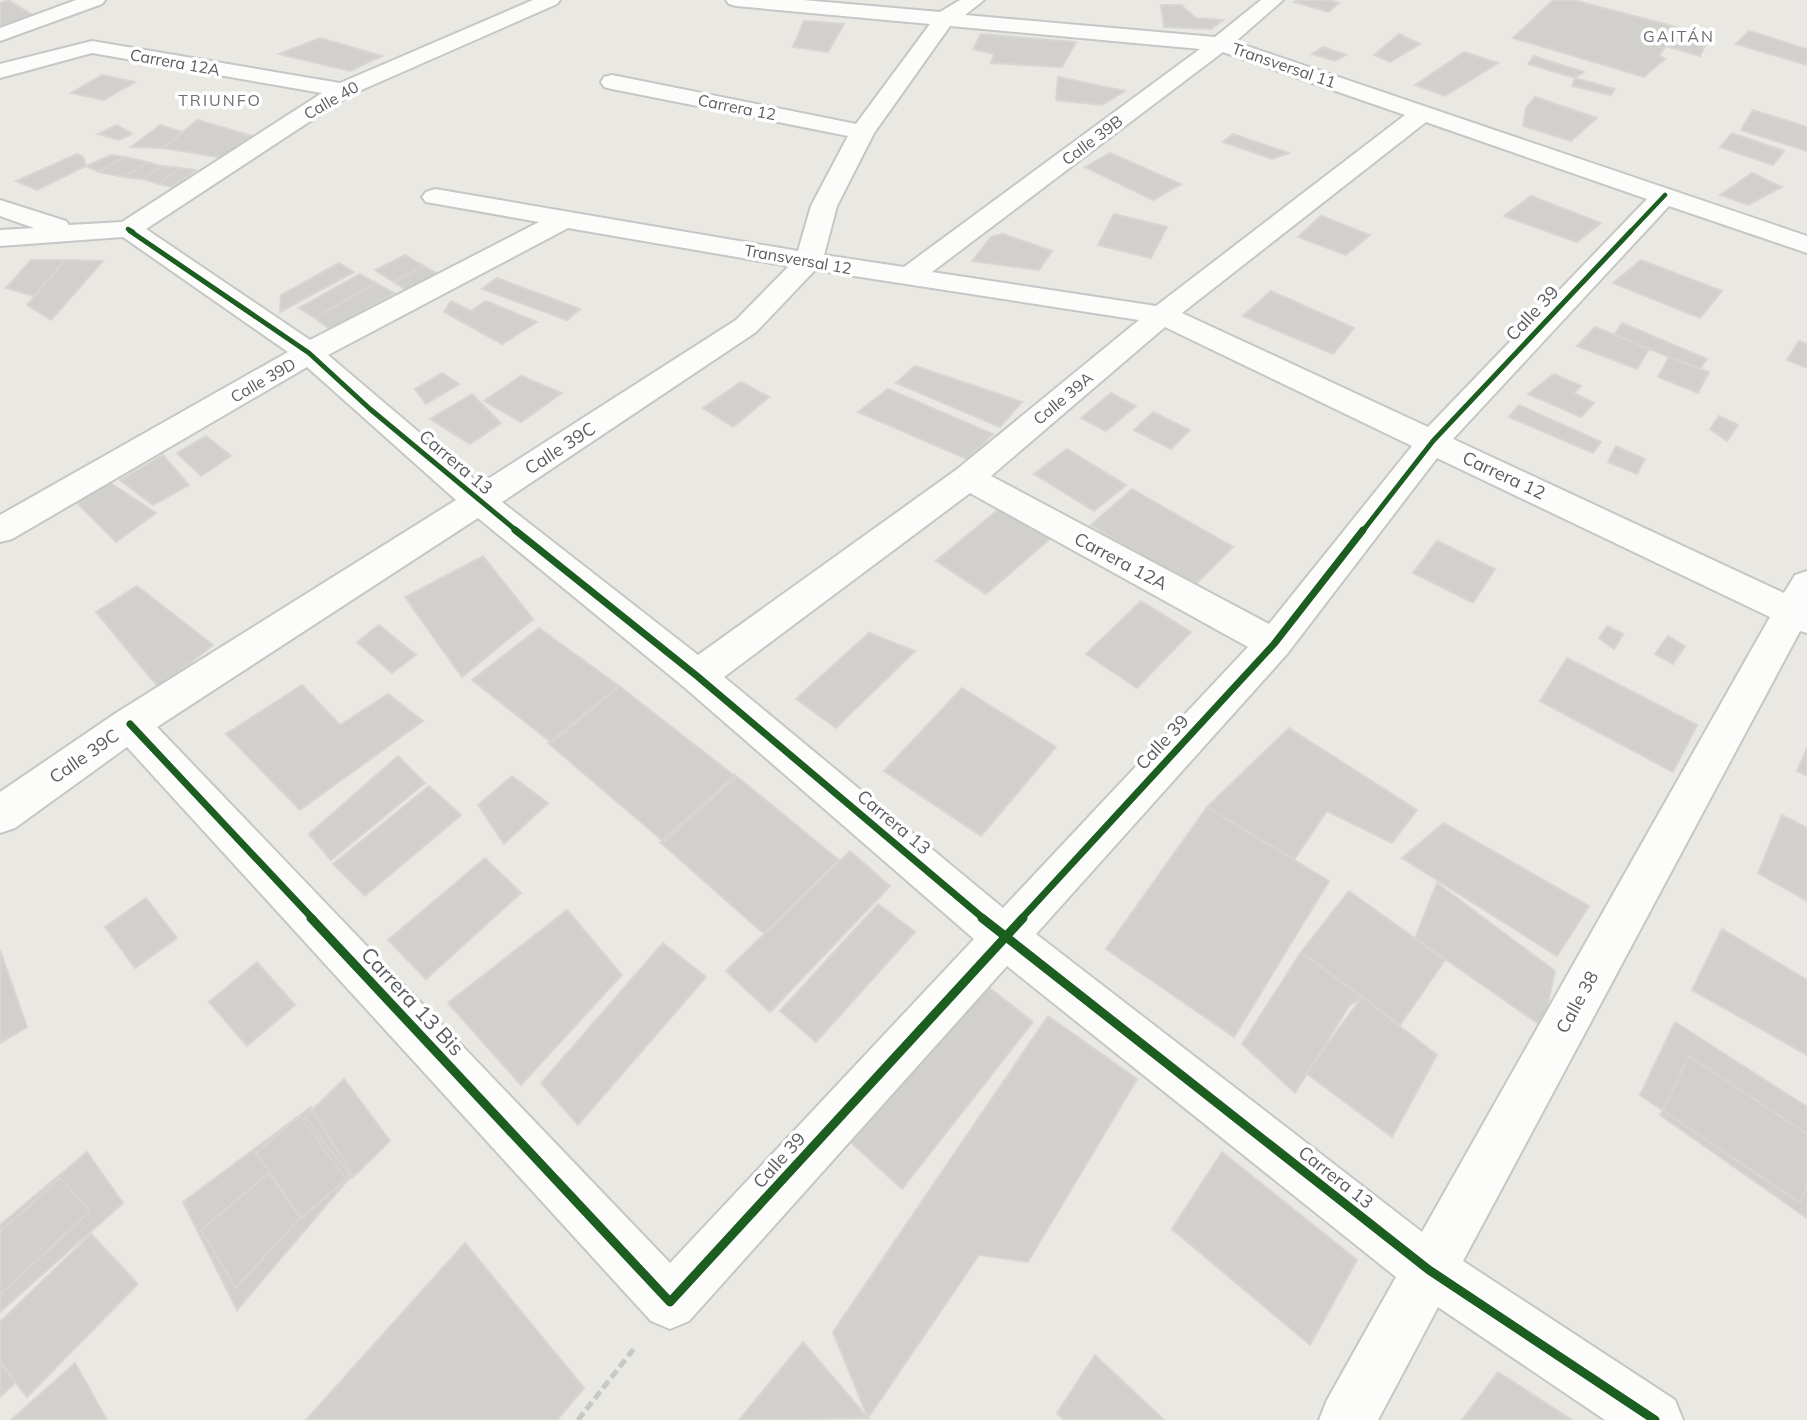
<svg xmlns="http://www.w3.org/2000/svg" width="1807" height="1420" font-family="Mulish,sans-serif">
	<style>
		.building { fill: #d1d0cd; stroke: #d8d6d2; stroke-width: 2 }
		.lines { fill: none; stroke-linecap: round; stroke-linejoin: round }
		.minor-casing { stroke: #c6c6c6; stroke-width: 4 }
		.path { stroke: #c5cac7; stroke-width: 5; stroke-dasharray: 9 4.5; stroke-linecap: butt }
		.minor { fill: #fcfcfb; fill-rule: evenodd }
		.cycleway-far3-casing { stroke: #fff; stroke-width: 7 }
		.cycleway-far2-casing { stroke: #fff; stroke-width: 9 }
		.cycleway-far1-casing { stroke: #fff; stroke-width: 11 }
		.cycleway-casing { stroke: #fff; stroke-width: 13 }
		.cycleway-far3 { stroke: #1b5e20; stroke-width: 4.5 }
		.cycleway-far2 { stroke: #1b5e20; stroke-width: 5 }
		.cycleway-far1 { stroke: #1b5e20; stroke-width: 7 }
		.cycleway { stroke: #1b5e20; stroke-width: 9 }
		.labels { text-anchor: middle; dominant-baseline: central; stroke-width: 7; stroke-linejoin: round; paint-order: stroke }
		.far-neighbourhood-label { font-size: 16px; letter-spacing: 2px; fill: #6b6f73; stroke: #fff }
		.far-street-label { font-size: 16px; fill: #5a5d61; stroke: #fff }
		.street-label { font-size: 18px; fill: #5a5d61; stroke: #fff }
		.near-street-label { font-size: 21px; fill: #5a5d61; stroke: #fff }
	</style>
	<rect width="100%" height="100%" fill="#e9e8e3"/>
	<path class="building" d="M8,0L36,17L0,31V3Z
		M1297,0H1329L1339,3L1329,12L1294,2Z
		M1553,0H1573L1684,29L1680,33L1708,40L1700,56L1666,46L1659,55L1665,59L1644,77L1513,38Z
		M1161,5H1181L1196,18L1223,20L1211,29L1164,27Z
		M804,21L844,24L828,52L793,47Z
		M1749,31L1807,49V65L1736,44Z
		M981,34L1076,42L1062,67L991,63L994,54L973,49Z
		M1399,34L1420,44L1390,62L1374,55Z
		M320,38L382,56L350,71L279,54Z
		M1323,47L1346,55L1335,61L1312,54Z
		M1464,52L1498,63L1445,96L1415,85Z
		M1534,56L1584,72L1575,78L1528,64Z
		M102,75L135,82L104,100L71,93Z
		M1058,77L1125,91L1102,105L1056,100Z
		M1575,78L1615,89L1611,95L1572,86Z
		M1535,97L1597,118L1571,141L1523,126L1526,108Z
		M1753,110L1807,127V151L1741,130Z
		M197,120L252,136L223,158L164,148Z
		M117,125L132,134L119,140L98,134Z
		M160,125L182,132L164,148L131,147Z
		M1732,133L1784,151L1773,165L1720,147Z
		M1233,134L1289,153L1272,159L1223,142Z
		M1110,153L1181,184L1153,200L1085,167Z
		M77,154L83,157L86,166L37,190L16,181Z
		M111,155L125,157L99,172L86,166Z
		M125,157L147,162L124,177L99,172Z
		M147,162L161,166L143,179L124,177Z
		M161,166L180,168L159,184L143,179Z
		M180,168L196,170L172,187L159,184Z
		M1752,173L1782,187L1748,205L1720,195Z
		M1531,196L1601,223L1577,242L1504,216Z
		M1114,214L1167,227L1151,258L1098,245Z
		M1321,216L1370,235L1346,255L1298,237Z
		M1003,234L1052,251L1039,270L972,261L991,237Z
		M405,255L424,266L394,282L375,270Z
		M31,260H65L34,296L6,288Z
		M65,260L103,261L51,320L27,305Z
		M1641,260L1722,291L1700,318L1613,283Z
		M339,263L354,272L280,312L281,295Z
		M424,266L443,277L412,294L394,282Z
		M360,274L376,283L315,318L299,308Z
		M497,278L580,309L567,320L482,289Z
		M376,283L394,293L331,330L315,318Z
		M1271,291L1354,328L1333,354L1243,316Z
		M451,301L471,311L486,301L537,322L502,344L444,312Z
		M1622,323L1707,359L1700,369L1614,335Z
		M1595,327L1649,349L1637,369L1577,346Z
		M1799,341L1807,344V368L1787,360Z
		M1669,357L1709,372L1698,393L1658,377Z
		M915,366L1022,402L1000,427L896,383Z
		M442,373L459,384L426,404L415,389Z
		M1554,374L1581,386L1574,393L1594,403L1581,417L1528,394Z
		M521,376L562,393L521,422L484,401Z
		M741,382L769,397L733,427L703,408Z
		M888,389L993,434L967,459L858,412Z
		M1111,393L1136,406L1106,431L1081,418Z
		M472,394L501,423L470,444L430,419Z
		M1519,405L1601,442L1593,453L1509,417Z
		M1153,412L1190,430L1171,449L1134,430Z
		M1719,416L1738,425L1727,441L1710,429Z
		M206,436L231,456L201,476L177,453Z
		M1616,446L1645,459L1637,474L1608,462Z
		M1067,449L1126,485L1094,511L1034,474Z
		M163,455L189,485L153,505L120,480Z
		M109,482L156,513L116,542L75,501Z
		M1132,489L1233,547L1193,587L1091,525Z
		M1000,508L1051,538L986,594L936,561Z
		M1437,541L1495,569L1473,603L1413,573Z
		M483,556L533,619L462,677L405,597Z
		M137,586L213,645L159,688L96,612Z
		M1141,601L1191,632L1137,688L1086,654Z
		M379,625L416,655L392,673L357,642Z
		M1607,626L1623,634L1614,649L1599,638Z
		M539,628L619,686L552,743L472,680Z
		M869,633L915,651L836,728L796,699Z
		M1668,636L1685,646L1673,664L1655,654Z
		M1567,658L1697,725L1673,772L1540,701Z
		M302,685L340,725L388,694L423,721L300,810L226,734Z
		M619,686L736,777L664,842L548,743Z
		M962,688L1056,747L981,836L884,771Z
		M1289,728L1417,810L1392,843L1327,811L1294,860L1207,807Z
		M1807,748V776L1797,771Z
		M398,756L425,783L331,860L309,834Z
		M735,775L839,860L764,934L660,842Z
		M512,776L548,803L504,844L478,805Z
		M429,786L461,815L365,896L333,864Z
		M1207,807L1329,881L1234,1037L1106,949Z
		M1782,815L1807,828V901L1758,873Z
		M1444,823L1589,906L1557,956L1402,858Z
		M850,851L890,886L770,1012L726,971Z
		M485,858L521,893L426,979L388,940Z
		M1437,883L1555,971L1543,1027L1415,938Z
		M1349,891L1445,960L1400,1025L1301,952Z
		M146,898L177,938L135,968L105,927Z
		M878,904L915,932L816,1042L780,1011Z
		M567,910L622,975L521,1085L448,1003Z
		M1722,929L1807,980V1055L1692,990Z
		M663,943L706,977L578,1125L541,1083Z
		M0,950L27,1027L0,1043Z
		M1301,952L1362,997L1349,1006L1295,1093L1242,1044Z
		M257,962L295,1005L247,1046L209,1002Z
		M977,978L1033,1022L902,1189L844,1136Z
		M1362,997L1437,1055L1392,1137L1306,1073Z
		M1048,1016L1137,1079L1028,1262L979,1255L868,1418L833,1332Z
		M1675,1022L1807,1107V1185L1800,1203L1640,1095Z
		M1689,1056L1807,1134V1218L1660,1115Z
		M344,1079L390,1141L352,1178L305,1117Z
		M311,1107L352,1175L237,1310L183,1202Z
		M300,1116L346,1179L302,1218L256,1153Z
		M87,1152L123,1203L0,1312V1225Z
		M1222,1152L1357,1260L1310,1345L1172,1229Z
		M269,1173L300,1218L236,1288L201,1230Z
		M60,1178L90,1211L0,1295V1232Z
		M91,1234L138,1284L27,1397L0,1363V1322Z
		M465,1243L584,1388L557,1420H306Z
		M803,1342L868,1418L739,1420Z
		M1095,1355L1164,1420H1064L1057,1413Z
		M0,1360L16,1382L0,1397Z
		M75,1363L107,1420H11Z
		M1498,1372L1572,1420H1462Z"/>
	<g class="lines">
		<g class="minor-casing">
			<path id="minor" d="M76,0H105L102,4L0,41V28Z
				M533,0H560L557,4L350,95L146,229L310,340L539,222L426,202L422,197L426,192L435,189L798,251L811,206L848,136L612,89L604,87L601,82L604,77L612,75L856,124L930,24L736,6L729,4L726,0H803L940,12L960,0H984L965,15L1215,37L1261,0H1283L1235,42L1807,236V253L1669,206L1453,439L1784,593L1795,575L1807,571V633L1800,631L1463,1261L1675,1400L1683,1420H1605L1438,1307L1378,1420H1319L1327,1400L1396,1277L1007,966L689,1321L670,1329L651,1321L127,747L15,828L0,833V792L116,713L456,500L307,367L12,539L0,542V515L288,352L123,237L0,246V230L34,228L0,216V200L66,221L69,225L122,222L322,93L92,53L0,78V64L92,41L340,83ZM950,26L1200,49L904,267L824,255L837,206L874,133ZM1223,52L1405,115L1156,306L932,272ZM1426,122L1647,199L1428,427L1182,313ZM568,228L789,266L736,320L480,484L328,355ZM815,270L1139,320L956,470L698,655L502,502L756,332ZM1165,327L1412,446L1269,624L991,476ZM1437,458L1770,617L1422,1232L1036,934L1287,654ZM970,493L1248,647L1003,908L724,677ZM478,518L684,687L974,939L670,1263L157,727Z"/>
		</g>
		<path class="path" d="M578,1420L636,1346"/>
		<use href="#minor" class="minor"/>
		<g class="cycleway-far3-casing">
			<path id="cycleway-far3" d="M128,229L133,232
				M1630,232L1665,195"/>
		</g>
		<g class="cycleway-far2-casing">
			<path id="cycleway-far2" d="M130,231L309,353L370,409L518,532
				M1362,532L1433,441L1631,231"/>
		</g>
		<g class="cycleway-far1-casing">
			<path id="cycleway-far1" d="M515,530L697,676L984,919
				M130,724L313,919
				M1021,919L1274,644L1363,530"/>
		</g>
		<g class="cycleway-casing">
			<path id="cycleway" d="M311,918L670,1302L1023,918
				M982,918L1429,1270L1655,1420"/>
		</g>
		<use href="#cycleway-far3" class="cycleway-far3"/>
		<use href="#cycleway-far2" class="cycleway-far2"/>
		<use href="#cycleway-far1" class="cycleway-far1"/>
		<use href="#cycleway" class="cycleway"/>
	</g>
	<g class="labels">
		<g class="far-neighbourhood-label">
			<text x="1679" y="36">GAITÁN</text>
			<text x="220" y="100">TRIUNFO</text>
		</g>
		<g class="far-street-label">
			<text transform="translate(175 62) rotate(10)">Carrera 12A</text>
			<text transform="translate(1284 65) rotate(19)">Transversal 11</text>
			<text transform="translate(331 100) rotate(-30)">Calle 40</text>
			<text transform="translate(737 107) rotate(11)">Carrera 12</text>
			<text transform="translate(1092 140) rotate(-37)">Calle 39B</text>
			<text transform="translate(798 259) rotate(10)">Transversal 12</text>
			<text transform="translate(263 380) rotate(-30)">Calle 39D</text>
			<text transform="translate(1063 398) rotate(-40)">Calle 39A</text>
		</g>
		<g class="street-label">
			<text transform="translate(1532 313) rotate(-47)">Calle 39</text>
			<text transform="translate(560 448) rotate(-33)">Calle 39C</text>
			<text transform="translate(456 462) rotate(40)">Carrera 13</text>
			<text transform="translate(1504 475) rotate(25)">Carrera 12</text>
			<text transform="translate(1121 561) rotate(28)">Carrera 12A</text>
			<text transform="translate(1162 742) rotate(-47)">Calle 39</text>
			<text transform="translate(84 756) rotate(-35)">Calle 39C</text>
			<text transform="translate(894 822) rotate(40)">Carrera 13</text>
			<text transform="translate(1577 1002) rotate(-61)">Calle 38</text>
			<text transform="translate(779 1160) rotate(-48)">Calle 39</text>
			<text transform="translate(1336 1177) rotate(38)">Carrera 13</text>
		</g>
		<g class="near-street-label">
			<text transform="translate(413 1001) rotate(47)">Carrera 13 Bis</text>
		</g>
	</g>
</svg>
